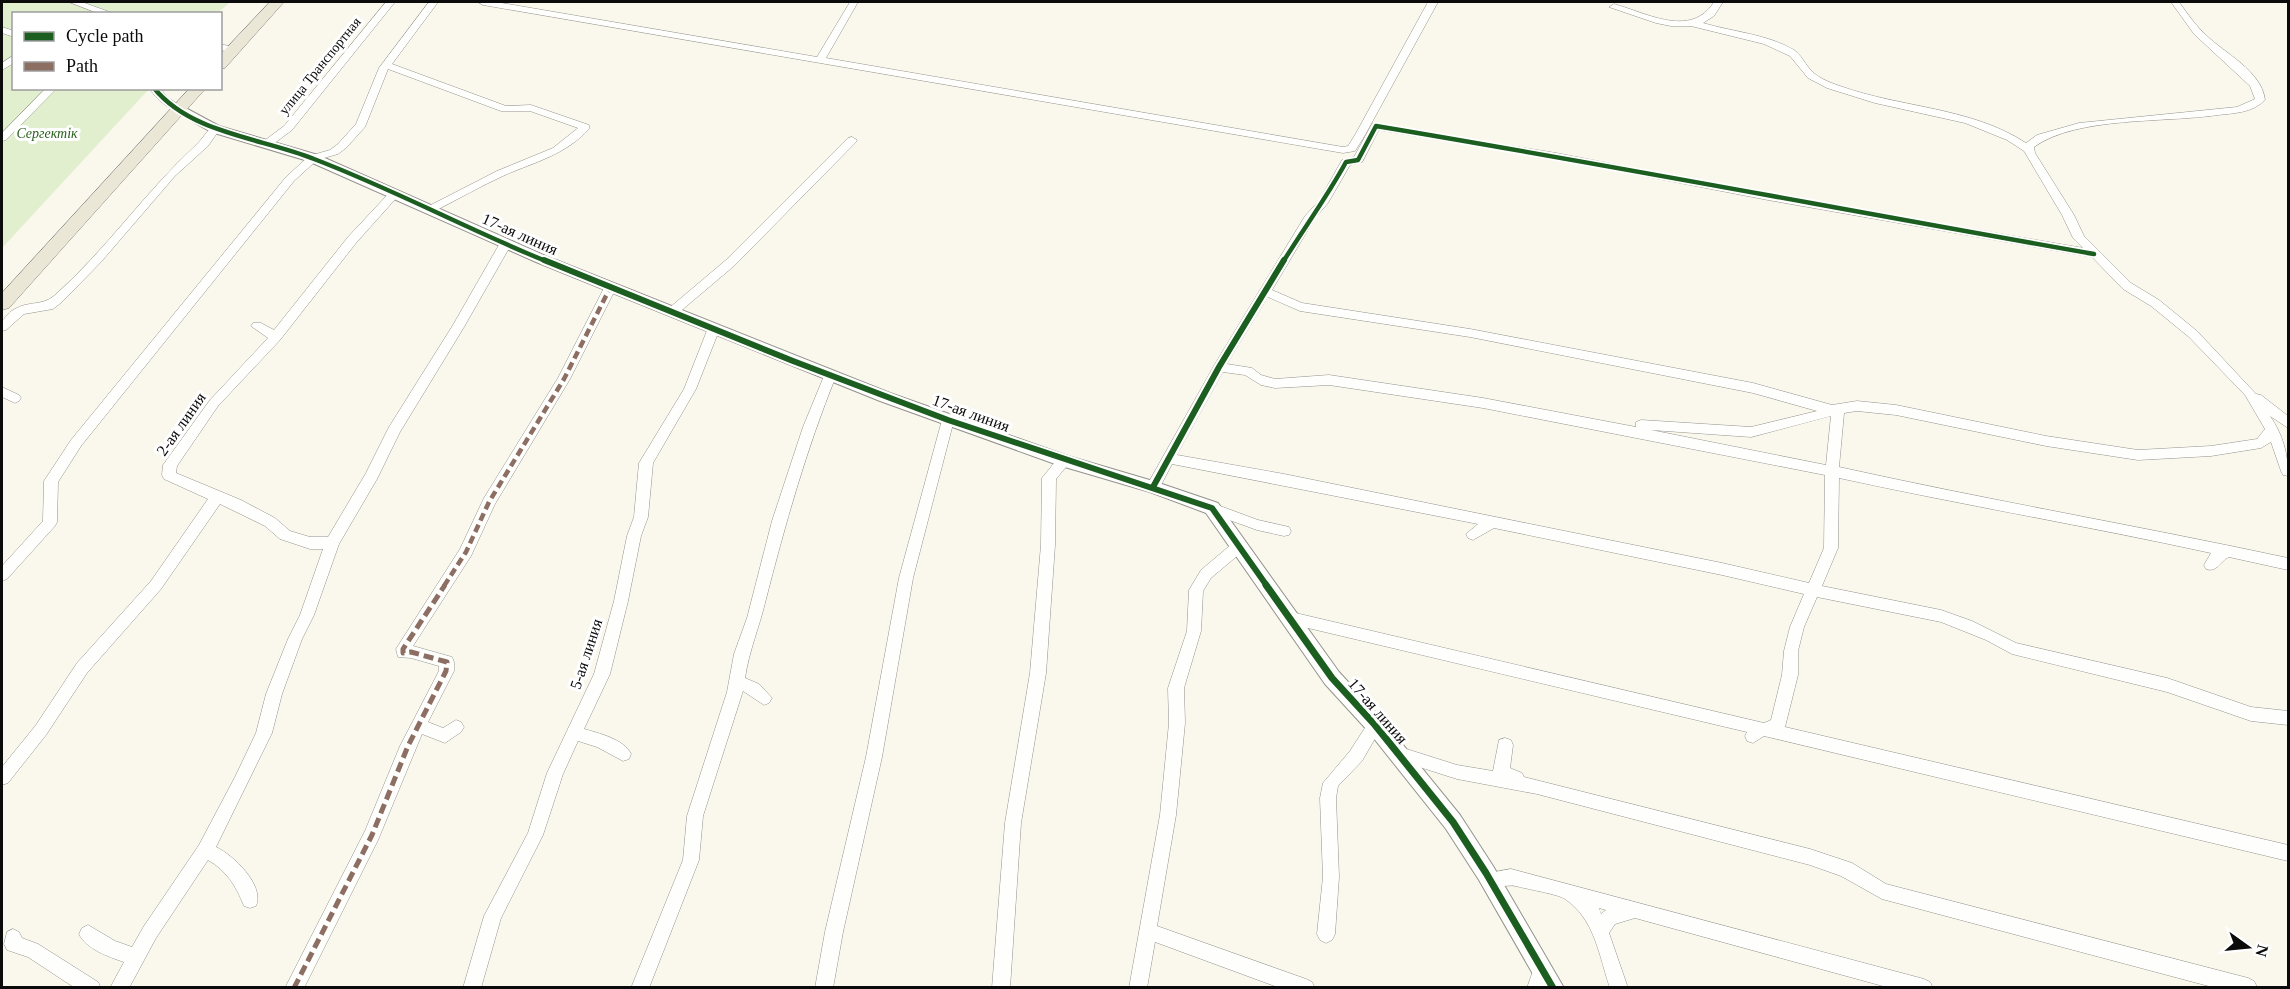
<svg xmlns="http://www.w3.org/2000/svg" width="2290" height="989" font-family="'Times New Roman',serif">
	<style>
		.green { fill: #e1efce }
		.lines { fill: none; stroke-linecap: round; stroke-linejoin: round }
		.minor-casing { stroke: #93928d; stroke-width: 1 }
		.tertiary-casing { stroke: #93928d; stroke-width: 2 }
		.primary-casing { stroke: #807f7a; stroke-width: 1 }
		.minor { fill: #fefefc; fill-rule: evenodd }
		.tertiary { fill: #fefefc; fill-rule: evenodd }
		.primary { fill: #ebe7d7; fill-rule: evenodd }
		.quiet-far1 { stroke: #8d6e63; stroke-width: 4.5; stroke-dasharray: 8 4.5; stroke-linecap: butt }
		.quiet { stroke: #8d6e63; stroke-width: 5; stroke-dasharray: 10 5; stroke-linecap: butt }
		.cycleway-far2-casing { stroke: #fff; stroke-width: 8 }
		.cycleway-far1-casing { stroke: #fff; stroke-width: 10 }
		.cycleway-casing { stroke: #fff; stroke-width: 10 }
		.cycleway-far2 { stroke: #1b5e20; stroke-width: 4.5 }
		.cycleway-far1 { stroke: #1b5e20; stroke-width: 6 }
		.cycleway { stroke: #1b5e20; stroke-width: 7 }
		.labels { text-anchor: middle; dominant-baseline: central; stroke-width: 6; stroke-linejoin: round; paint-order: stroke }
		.far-street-label { font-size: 14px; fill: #0b0b0b; stroke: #fff }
		.far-park-label { font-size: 14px; font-style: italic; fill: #28601d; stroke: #fff }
		.street-label { font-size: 16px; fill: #0b0b0b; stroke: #fff }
	</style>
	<rect width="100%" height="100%" fill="#faf8ed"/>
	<path class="green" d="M2,2H230L218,13L14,14V88L149,89L2,248Z"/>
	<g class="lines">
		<g class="minor-casing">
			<path id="minor" d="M69,2H82L115,14H100Z
				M386,2H395L292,130L272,145H264V141L284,126Z
				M429,2H438L392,64L506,106L531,105L589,125V129C565,155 535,162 505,175C481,186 458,199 435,211H427V207L497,171L553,148L578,128L530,111H501L388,69L365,127L346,148L338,154L317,160L294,181L81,446L58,482L57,522L55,526L7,579L2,581V566L43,521L44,481L71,440L286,177L309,156L330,150L338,144L356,124L379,68Z
				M478,2H496L817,57L850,2H858L826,58L1343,147L1348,146L1355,135L1428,2H1438L1365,135L1355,151L1343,153L483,5Z
				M1714,2H1723L1714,16L1703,23C1733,32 1767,34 1794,50C1801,55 1804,62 1809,68C1816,77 1828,82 1840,86C1901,108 1971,107 2026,143L2037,135L2079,123L2237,107L2255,99L2250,86L2194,34L2171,2H2179C2187,13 2195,25 2206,35C2224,53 2262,71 2265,100C2252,113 2235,113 2218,115C2166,123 2077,116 2034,147L2035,153L2074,215L2084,236L2131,283L2159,300L2197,331L2256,394L2261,395L2288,416V428L2270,416C2283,435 2288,453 2288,476L2283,475L2281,471L2271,442L2261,448L2211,456L2138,460L2046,446L1896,415L1857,411L1844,413L1839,467C1988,500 2139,526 2288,558V570L2229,557C2220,561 2217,573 2206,569L2204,565L2211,553C2087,526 1963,505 1839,478L1838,548L1822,586L1941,610L1972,621L2016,643L2167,678L2251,707L2288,711V725L2251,721L2167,692L2012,654L1986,640L1941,622L1817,597L1804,627L1798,651V675L1785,727L2288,845V861L1764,736L1753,743L1747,741L1745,736L1747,732L1287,623L1282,621L1280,617L1282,613L1287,611L1764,723L1771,720L1782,675L1784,651L1790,627L1804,594L1722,575L1494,528L1473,540L1468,538L1466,534L1478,524L1172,464L1158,491H1148L1146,487L1215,364L1305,216L1319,201L1342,160L1354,157L1372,124L1556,153L1768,194L2083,248L2073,238L2062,215L2024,151L2007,140L1965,123L1875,103L1827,88L1808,78L1790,56L1764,44L1691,26H1671L1656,23L1609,7L1614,4C1647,13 1691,39 1714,2ZM1379,130L1556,159L1768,200L2092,257L2123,289L2151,306L2189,337L2245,395L2265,429L2257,439L2211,446L2138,450L2046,436L1896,405L1857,401L1832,405L1753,383L1470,329L1302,303L1272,290L1315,218L1328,203L1350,165L1362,162ZM1268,297L1300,311L1470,337L1753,393L1817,411L1751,427L1641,420L1636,422V427L1483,398L1329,375L1275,379L1261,375L1252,368L1227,364ZM1223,372L1245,375L1261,385L1275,388L1329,385L1483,408L1825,475L1824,548L1809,583L1722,563L1284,474L1177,455ZM1831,416L1826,465L1651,430L1751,437Z
				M2,27L14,31V37L2,33Z
				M220,44L237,48L239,50L234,53L220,50Z
				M14,55V63L2,70V63Z
				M46,88H57L6,140L2,141V133Z
				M149,88H160L167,97L185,109L184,111C169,112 157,99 149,88Z
				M215,126L220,129L208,146L175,176L101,262L62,302L53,309L24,314L6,330L2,331V321C6,317 10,311 15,309C28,301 42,306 54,296C106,250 145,192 196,145C203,139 207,129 215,126Z
				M852,137L857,140L856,142L734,266L676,315H668L666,312L668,309L726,260L848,138Z
				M395,190L400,193L399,195L356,243L280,340L218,406L177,466L176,473L241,500L275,518L290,531L310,537H328L366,473L389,427L453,325L500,243L506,239L512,243L464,327L400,432L377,479L339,544L314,615L302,639L282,694L272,733L216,847C233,855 265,885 256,906L250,908L244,906C236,886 227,871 208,860L156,938L129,988H110L124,962C109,957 86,949 79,934L82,928L88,925L115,941L132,947L144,926L199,845L235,777L256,733L266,694L288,639L300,615L323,549H310L280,539L265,526L220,504L161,589L87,673L46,735L8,783L2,785V767L36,725L77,663L151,581L208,499L164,479L162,475L163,465L210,400L268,338L251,326L253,323H261L274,330L348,237L391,191Z
				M611,282L617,286L570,379L495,504L471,556L413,646L452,657L454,662V671L428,722L443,728L456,720L461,722L464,727L461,732L445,743L422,734L378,840L304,988H285L365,831L400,746L439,671V666L411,658L398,657L396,649L460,549L484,498L558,378L605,286Z
				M714,324L720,328L696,389L653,463L648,517L641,536L628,601L610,674L584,729C598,733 624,739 631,754L629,759L623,761L597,747L578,741L563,774L543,835L501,918L481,988H463L484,916L528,833L547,773L594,674L614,601L627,536L634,517L639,463L684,389L708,328Z
				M830,372L836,376C806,450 785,525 765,603C759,628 749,651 745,678L759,684L772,698L769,703L764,705L743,691L703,816L699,860L649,988H631L683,860L687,816L727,692L734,654L747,618L772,521L803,427L824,376Z
				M2,387L19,395L21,398L19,401L15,403L2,397Z
				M948,415L954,420L913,578L882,757L843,932L833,988H815L825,932L866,757L899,578L942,420Z
				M1064,456L1071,461L1056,479L1055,545L1046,673L1021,823L1010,988H992L1005,823L1030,673L1041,545L1042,478L1059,457Z
				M1212,503L1258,520L1289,527L1291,531L1289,535L1284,536L1257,530L1207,512L1205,508L1207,504Z
				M1238,541L1243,543L1245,547L1243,551L1211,578L1203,591L1201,631L1184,688L1185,723L1176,815L1157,926L1306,979L1312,982L1315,988H1280L1155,942L1147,988H1129L1160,815L1169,723L1168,688L1187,631L1189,590L1201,570L1233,543Z
				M1375,718L1380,720L1383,725L1380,730L1362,761L1338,786L1336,798L1339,877L1335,934L1332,940L1326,943L1320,940L1317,934L1323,877L1320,798L1323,783L1350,751L1370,720Z
				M1505,738L1511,740L1513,745L1510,768L1522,773L1524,777L1810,849L1852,863L1886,884L2248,978L2254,981L2257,987L2216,988L1882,899L1841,876L1810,865L1537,794L1457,779L1391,758L1389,753L1391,748L1397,746L1457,765L1493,771L1499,740Z
				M1511,869L1924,979L1930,982L1933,988H1890L1635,918L1615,924L1609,933L1627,985L1626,988H1610C1599,956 1595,919 1565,899C1558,894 1526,889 1516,886C1505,884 1495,890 1484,886L1482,880L1484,874ZM1599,908L1606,910L1601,914Z
				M13,929L19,932L22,938L38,944L98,982L101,988H75L28,957L7,950L4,944L7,932Z
				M1542,959L1548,962L1551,968L1545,988H1527L1536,962Z"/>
		</g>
		<g class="tertiary-casing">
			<path id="tertiary" d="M180,105L219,126L318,155L546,256L890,393L1068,456L1153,481L1218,503L1339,672L1382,719L1460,815L1493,866L1564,988H1541L1479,880L1446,829L1368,731L1325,684L1206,513L1150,492L1058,465L880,401L536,262L308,161L211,132L176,112L174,109Z"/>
		</g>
		<g class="primary-casing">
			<path id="primary" d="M270,2H284L225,68L220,69V55Z
				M190,88H206L9,308L2,310V293Z"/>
		</g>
		<use href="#minor" class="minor"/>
		<use href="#tertiary" class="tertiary"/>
		<use href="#primary" class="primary"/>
		<path class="quiet-far1" d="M444,586L466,552L489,502L564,379L611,286"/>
		<path class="quiet" d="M294,988L372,835L408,746L446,671L447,662L411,652L403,653V649L445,585"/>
		<g class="cycleway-far2-casing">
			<path id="cycleway-far2" d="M154,88C191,134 263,138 314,159C393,189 469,230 548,262
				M1283,262C1304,228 1327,197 1346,162L1358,160L1376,126C1616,166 1855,212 2094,254"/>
		</g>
		<g class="cycleway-far1-casing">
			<path id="cycleway-far1" d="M544,260L793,361L948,420L1212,508L1267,586
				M1153,487L1219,367L1284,260"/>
		</g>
		<g class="cycleway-casing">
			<path id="cycleway" d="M1266,585L1332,678L1375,725L1453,822L1486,873L1553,988"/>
		</g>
		<use href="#cycleway-far2" class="cycleway-far2"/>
		<use href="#cycleway-far1" class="cycleway-far1"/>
		<use href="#cycleway" class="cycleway"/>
	</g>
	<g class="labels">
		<g class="far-street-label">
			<text transform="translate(320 66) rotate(-51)">улица Транспортная</text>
		</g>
		<g class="far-park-label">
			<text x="47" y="133">Сергектік</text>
		</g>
		<g class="street-label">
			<text transform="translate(520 234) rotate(24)">17-ая линия</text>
			<text transform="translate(971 413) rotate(20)">17-ая линия</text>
			<text transform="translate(181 424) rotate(-55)">2-ая линия</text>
			<text transform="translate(586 654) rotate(-72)">5-ая линия</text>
			<text transform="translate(1378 711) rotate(49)">17-ая линия</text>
		</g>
	</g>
	<rect width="2290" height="989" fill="none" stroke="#0b0b0b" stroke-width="6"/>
	<rect x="12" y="12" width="210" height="78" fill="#ffffff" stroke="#9d9d9d" stroke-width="1.5"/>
	<rect x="24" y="32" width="30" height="9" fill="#1b5e20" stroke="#9d9d9d" stroke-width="1.5"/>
	<text x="66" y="42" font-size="18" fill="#0b0b0b">Cycle path</text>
	<rect x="24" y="62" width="30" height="9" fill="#8d6e63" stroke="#9d9d9d" stroke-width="1.5"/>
	<text x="66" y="72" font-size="18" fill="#0b0b0b">Path</text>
	<g transform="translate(2248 947) rotate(105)" stroke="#ffffff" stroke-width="4.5" paint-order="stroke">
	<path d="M0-4.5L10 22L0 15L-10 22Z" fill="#0b0b0b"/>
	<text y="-9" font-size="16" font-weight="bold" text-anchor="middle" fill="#0b0b0b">N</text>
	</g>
</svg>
